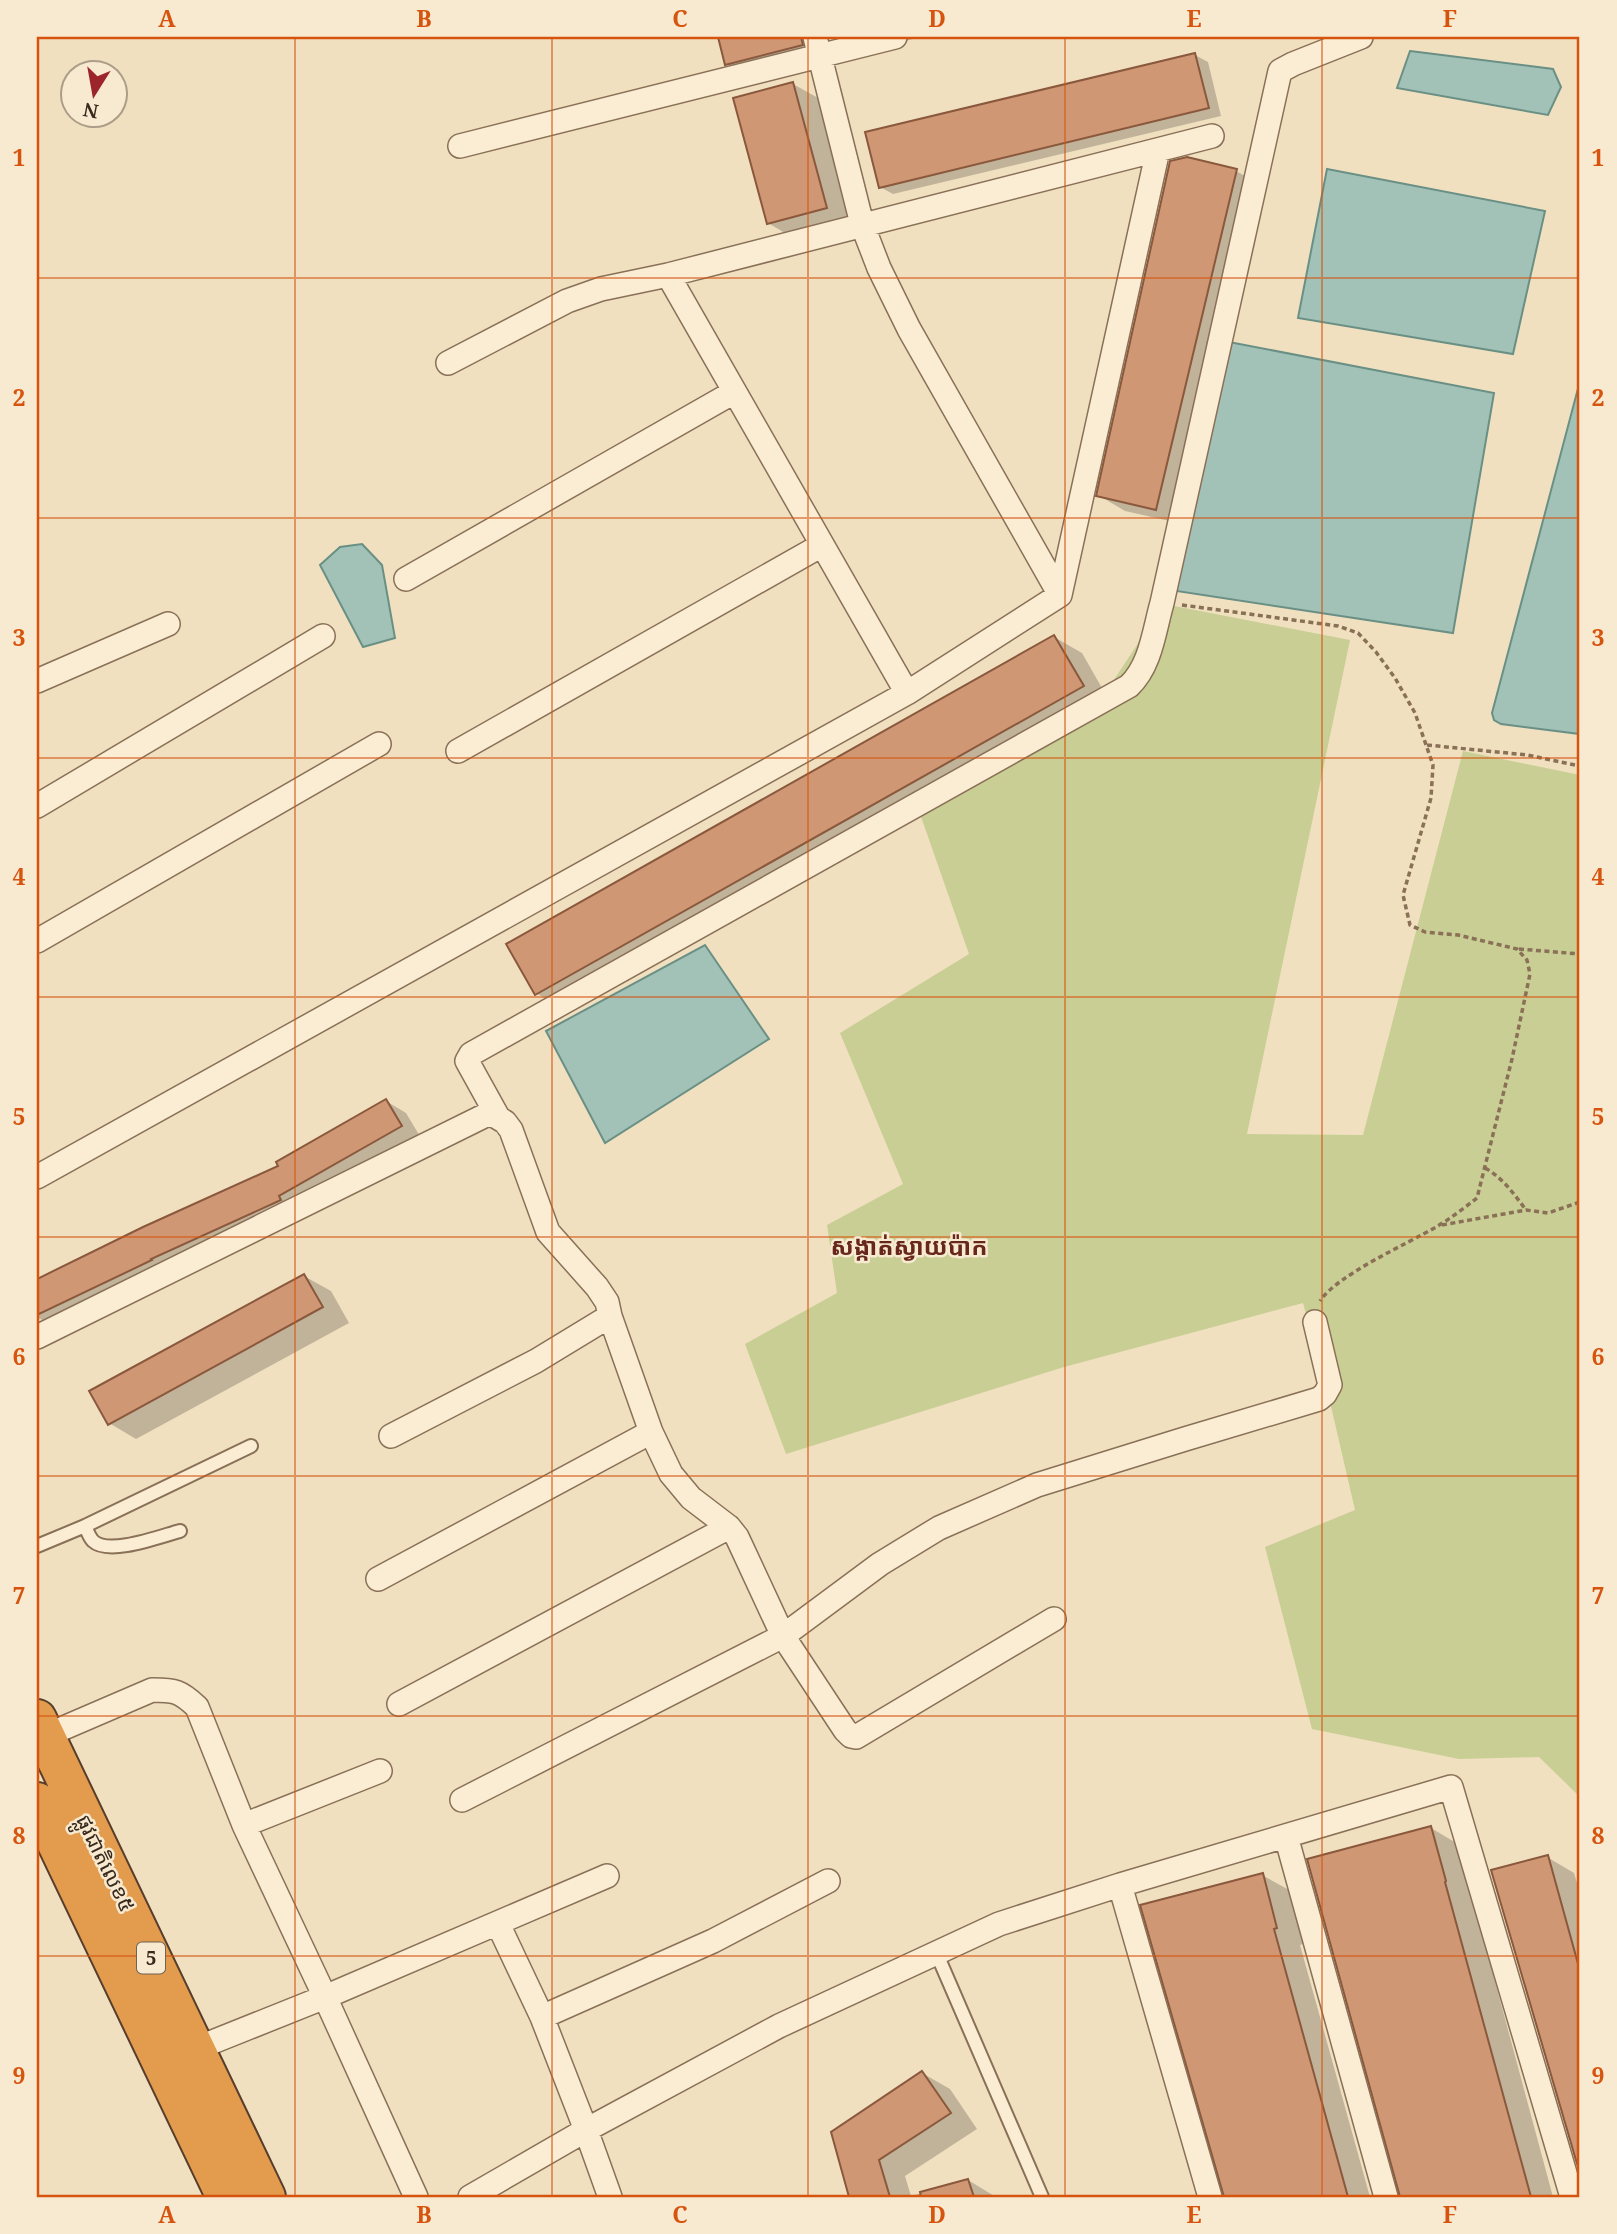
<svg xmlns="http://www.w3.org/2000/svg" width="1617" height="2234" font-family="'Noto Serif','Noto Sans Khmer',serif">
	<style>
		.green { fill: #c9ce94 }
		.water { fill: #a3c2b7; stroke: #6a9085; stroke-width: 2 }
		.shadow { fill: #0003 }
		.building { fill: #cf9774; stroke: #8a583c; stroke-width: 2 }
		.lines { fill: none; stroke-linecap: round; stroke-linejoin: round }
		.lane-casing { stroke: #897057; stroke-width: 16 }
		.street-casing { stroke: #897057; stroke-width: 26 }
		.highway-casing { stroke: #573e2c; stroke-width: 42 }
		.path { stroke: #897057; stroke-width: 3.5; stroke-dasharray: 5 3.5; stroke-linecap: butt }
		.lane { stroke: #faedd4; stroke-width: 12 }
		.street { stroke: #faedd4; stroke-width: 23 }
		.highway { stroke: #e39b4d; stroke-width: 38 }
		.grid { fill: none; stroke: #d6540e; stroke-width: 2; stroke-opacity: 0.55 }
		.labels { text-anchor: middle; dominant-baseline: central; stroke-width: 5; stroke-linejoin: round; paint-order: stroke }
		.shield { fill: #f7ead0; stroke: #716352; stroke-width: 2 }
		.shield-label { font-size: 19px; font-weight: bold; fill: #38291c }
		.street-label { font-size: 21px; fill: #38291c; stroke: #f7ead0 }
		.quarter-label { font-size: 24px; font-weight: bold; fill: #67271a; stroke: #f7ead0 }
		.neatline { fill: none; stroke: #d6540e; stroke-width: 2.5 }
		.grid-label { font-size: 23px; text-anchor: middle; font-weight: bold; fill: #d6540e }
	</style>
	<rect width="100%" height="100%" fill="#f0e0c0"/>
	<path class="green" d="M1164,604L1350,640L1247,1134L1363,1135L1463,751L1580,775V1797L1539,1757L1459,1759L1312,1729L1265,1547L1355,1510L1327,1389L1303,1303L1064,1367L786,1454L745,1344L837,1293L827,1225L903,1184L840,1033L969,954L919,811L1092,713Z"/>
	<path class="water" d="M1410,51L1553,69L1561,87L1548,115L1397,88Z
		M1327,169L1545,211L1513,354L1298,318Z
		M1229,342L1494,393L1453,633L1170,590Z
		M1580,381V734L1501,724L1494,720L1492,713Z
		M362,544L382,565L395,638L363,647L320,565L340,547Z
		M705,945L769,1039L605,1143L546,1031Z"/>
	<path class="shadow" d="M720,37H804L811,65L753,79L726,63Z
		M838,37H921L863,51Z
		M1195,55L1208,62L1221,116L893,194L880,187Z
		M793,84L820,99L853,223L795,239L768,223Z
		M1236,171L1263,186L1183,524L1125,511L1098,495Z
		M1054,637L1082,653L1110,702L563,1009L536,993Z
		M386,1101L406,1113L421,1138L54,1327L37,1317V1281L144,1229L280,1167Z
		M304,1276L331,1291L349,1323L136,1439L109,1423Z
		M1431,1828L1458,1844L1553,2197H1400Z
		M1547,1857L1574,1873L1580,1893V2169L1494,1872Z
		M1262,1875L1289,1890L1303,1944L1300,1945L1370,2197H1225Z
		M922,2073L950,2089L977,2129L905,2176L911,2196L968,2180L996,2197H851L833,2133Z"/>
	<path class="building" d="M718,37H801L803,45L725,65Z
		M1195,53L1209,108L879,188L865,132Z
		M793,82L827,208L767,224L733,98Z
		M1187,157L1237,169L1156,510L1096,496L1170,161Z
		M1054,635L1084,686L535,995L506,944Z
		M386,1099L402,1126L279,1196L281,1200L151,1259L152,1260L37,1315V1279L143,1227L278,1166L276,1162Z
		M304,1274L323,1307L108,1425L89,1391Z
		M1431,1826L1446,1881L1445,1882L1531,2197H1400L1307,1859Z
		M1548,1855L1580,1971V2167H1578L1491,1870Z
		M1263,1873L1277,1928L1274,1929L1348,2197H1224L1140,1905Z
		M922,2071L951,2113L879,2160L890,2197H849L831,2132Z
		M968,2179L974,2197H921L920,2192Z"/>
	<g class="lines">
		<g class="lane-casing">
			<path id="lane" d="M85,1526C87,1530 89,1537 93,1541C109,1556 161,1536 180,1531
				M37,1546L85,1526L251,1446
				M936,1952L1042,2197"/>
		</g>
		<g class="street-casing">
			<path id="street" d="M460,146L895,37
				M668,275L907,693
				M448,363L567,301L601,289L668,275L1212,136
				M406,579L734,392
				M1060,595L1158,150
				M37,681L168,624
				M458,751L822,545
				M37,806L323,636
				M37,941L379,744
				M498,1117L467,1061L471,1054L1129,686C1151,665 1154,631 1162,603L1280,71L1293,64L1361,37
				M37,1177L907,693L1060,595L909,329L879,268L862,224L815,37
				M37,1337L490,1113L505,1122L511,1130L548,1232L597,1287L607,1302L610,1316L651,1432L671,1474L691,1498L729,1527L737,1537L783,1636L845,1730L851,1736L856,1737L1054,1619
				M391,1436L536,1361L610,1316
				M378,1579L651,1432
				M399,1704L729,1527
				M45,1736L152,1690C175,1690 180,1691 197,1707L244,1825L325,1997L416,2197
				M462,1800L783,1636L880,1564L939,1528L1037,1485L1185,1439L1319,1399L1325,1394L1330,1385L1315,1322
				M244,1825L380,1771
				M1286,1836L1386,2197
				M1120,1885L1210,2197
				M498,1924L542,2017L586,2130L610,2197
				M542,2017L713,1941L828,1881
				M195,2049L325,1997L607,1876
				M470,2197L586,2130L779,2026L999,1924L1120,1885L1451,1787L1572,2197"/>
		</g>
		<g class="highway-casing">
			<path id="highway" d="M37,1719L266,2197
				M37,1802L226,2197"/>
		</g>
		<path class="path" d="M1182,605L1338,626L1358,633L1376,652L1395,678L1415,713L1433,765L1431,798L1403,895L1410,925L1425,932L1458,935L1517,949L1527,960L1530,974L1512,1059L1477,1198C1464,1208 1450,1219 1436,1227C1407,1244 1337,1275 1320,1301
			M1427,745L1527,755L1580,766
			M1519,949L1580,954
			M1485,1168C1503,1178 1514,1194 1526,1210
			M1442,1225L1526,1210L1548,1213L1580,1202"/>
		<use href="#lane" class="lane"/>
		<use href="#street" class="street"/>
		<use href="#highway" class="highway"/>
	</g>
	<path class="grid" d="M295,37V2197M552,37V2197M808,37V2197M1065,37V2197M1322,37V2197M37,278H1580M37,518H1580M37,758H1580M37,997H1580M37,1237H1580M37,1476H1580M37,1716H1580M37,1956H1580"/>
	<g class="labels">
		<rect class="shield" x="137" y="1942.5" width="28" height="31" rx="5"/>
		<g class="shield-label">
			<text x="151" y="1958">5</text>
		</g>
		<g class="street-label">
			<text transform="translate(106 1863) rotate(64)">ផ្លូវជាតិលេខ៥</text>
		</g>
		<g class="quarter-label">
			<text x="909" y="1245">សង្កាត់ស្វាយប៉ាក</text>
		</g>
	</g>
	<rect width="1617" height="2234" fill="none" stroke="#f7ead0" stroke-width="77"/>
	<g transform="translate(94 94) rotate(191)"><circle r="33" fill="#f7ead0" stroke="#ab9d88" stroke-width="2"/>
	<path d="M0-5L12 26L0 18L-12 26Z" fill="#9b252a"/>
	<text y="-10" font-size="19" font-weight="bold" text-anchor="middle" fill="#38291c">N</text>
	</g>
	<rect x="38" y="38" width="1540" height="2158" class="neatline"/>
	<g class="grid-label">
		<text x="167" y="27">A</text>
		<text x="424" y="27">B</text>
		<text x="680" y="27">C</text>
		<text x="937" y="27">D</text>
		<text x="1194" y="27">E</text>
		<text x="1450" y="27">F</text>
		<text x="19" y="166">1</text>
		<text x="1598" y="166">1</text>
		<text x="19" y="406">2</text>
		<text x="1598" y="406">2</text>
		<text x="19" y="646">3</text>
		<text x="1598" y="646">3</text>
		<text x="19" y="885">4</text>
		<text x="1598" y="885">4</text>
		<text x="19" y="1125">5</text>
		<text x="1598" y="1125">5</text>
		<text x="19" y="1365">6</text>
		<text x="1598" y="1365">6</text>
		<text x="19" y="1604">7</text>
		<text x="1598" y="1604">7</text>
		<text x="19" y="1844">8</text>
		<text x="1598" y="1844">8</text>
		<text x="19" y="2084">9</text>
		<text x="1598" y="2084">9</text>
		<text x="167" y="2223">A</text>
		<text x="424" y="2223">B</text>
		<text x="680" y="2223">C</text>
		<text x="937" y="2223">D</text>
		<text x="1194" y="2223">E</text>
		<text x="1450" y="2223">F</text>
	</g>
</svg>
